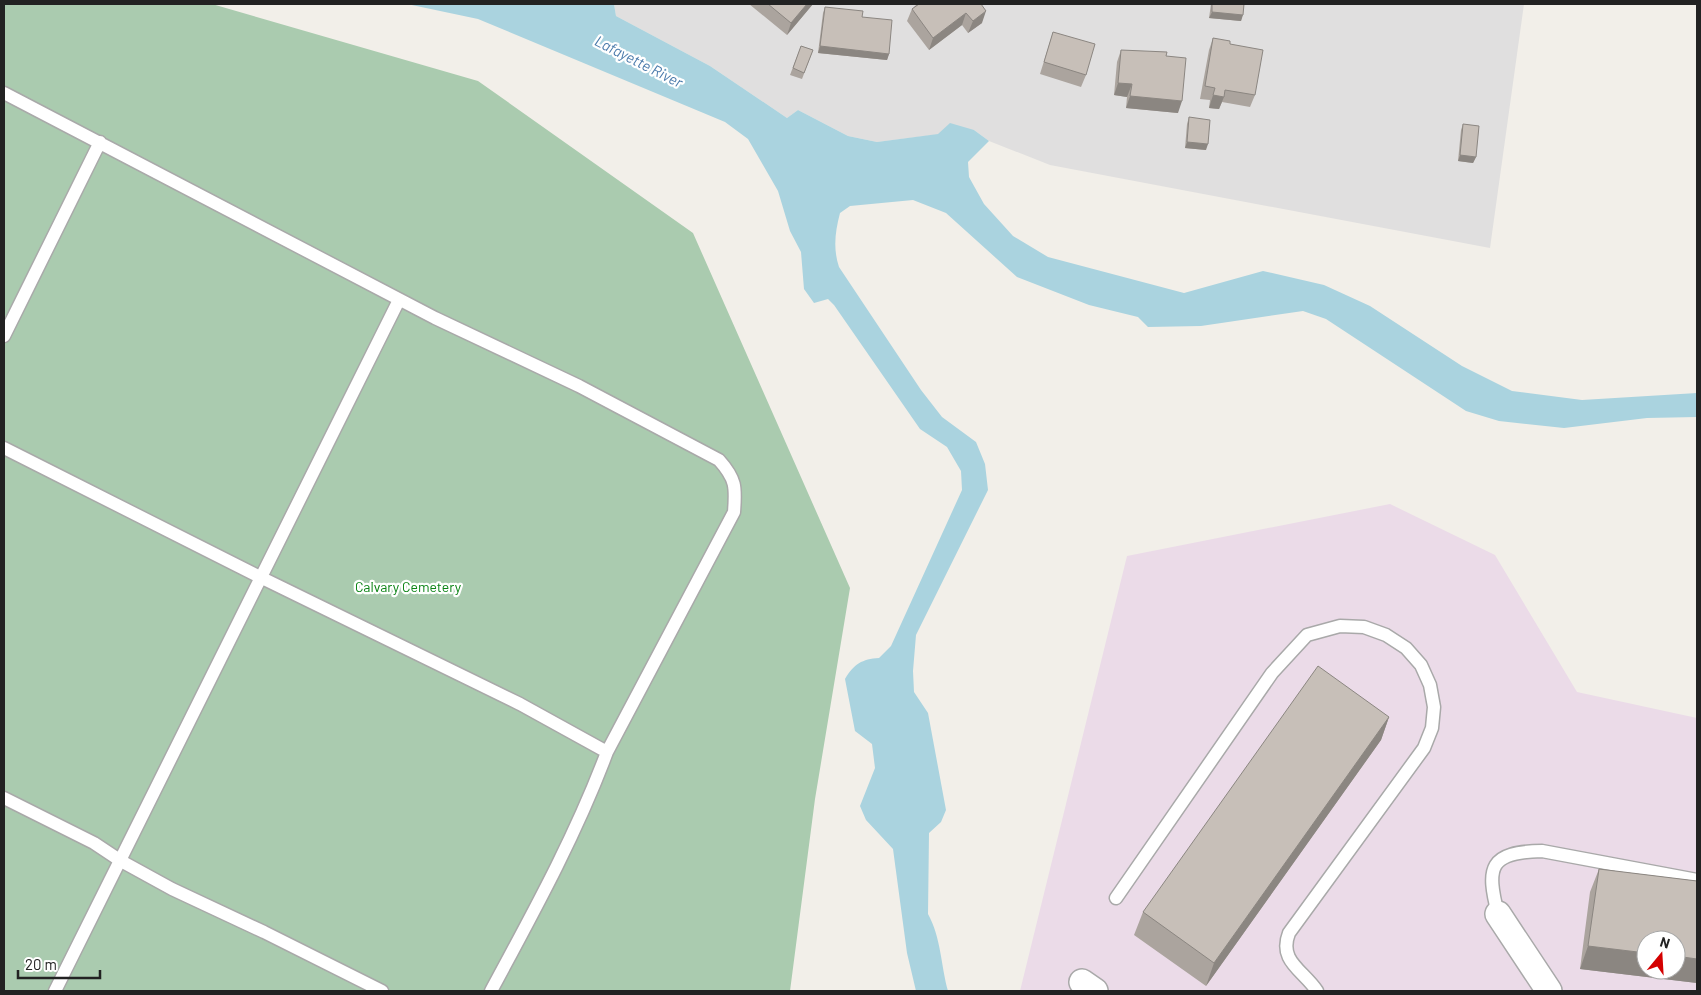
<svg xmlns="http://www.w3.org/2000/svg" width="1701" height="995" font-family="Barlow,sans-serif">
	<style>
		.residential { fill: #e0dfdf }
		.industrial { fill: #ebdbe8; fill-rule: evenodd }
		.cemetery { fill: #aacbaf }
		.water { fill: #aad3df }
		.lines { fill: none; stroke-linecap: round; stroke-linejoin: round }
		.lane-casing { stroke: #a9a9a9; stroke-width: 15 }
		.street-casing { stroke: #a9a9a9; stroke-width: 28 }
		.lane { stroke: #fff; stroke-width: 12 }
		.street { stroke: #fff; stroke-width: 25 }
		.wall { fill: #aba49e }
		.shaded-wall { fill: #8b8681 }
		.building { fill: #c7bfb8; stroke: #8b8681 }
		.labels { text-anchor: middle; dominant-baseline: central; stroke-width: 4.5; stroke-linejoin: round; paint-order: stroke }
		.park-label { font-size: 14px; fill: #0c8416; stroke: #fff }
		.water-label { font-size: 15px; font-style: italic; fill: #4a7aab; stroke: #fff }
	</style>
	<rect width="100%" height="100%" fill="#f2efe9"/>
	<path class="residential" d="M614,4H1524L1490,248L1050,165L989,141L974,130L877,142L848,136L798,110L787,118L710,66L616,16Z"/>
	<path class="industrial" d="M1390,504L1495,555L1577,692L1697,718V991H1020L1127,556ZM1646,940H1676V970H1646Z"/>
	<path class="cemetery" d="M4,4H212L478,81L693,233L850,588L815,799L790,991H4Z"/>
	<path class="water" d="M407,4H614L616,16L710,66L787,118L798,110L848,136L877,142L938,134L950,123L974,130L989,141L968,162L969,177L984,204L1013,236L1048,257L1184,293L1263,271L1324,285L1370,306L1462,366L1512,391L1582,400L1697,393V417L1647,418L1564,428L1499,421L1466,411L1326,319L1303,311L1201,326L1148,327L1138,317L1089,305L1017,277L946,213L913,200L850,206L840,213C835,232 833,249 839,267L921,390L942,417L976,442L985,464L988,490L916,635L913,671L914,692L928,713L946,810L941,822L929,833L928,914C941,937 941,966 948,991H916L907,953L893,849L866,820L860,806L875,768L872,744L855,731L845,679C854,664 862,659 879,658L891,646L962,490L961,471L947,447L920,429L834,305L828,299L814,303L804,289L801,252L790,231L778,191L748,139L725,122L478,19Z"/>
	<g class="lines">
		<g class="lane-casing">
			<path id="lane" d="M4,93L435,318L579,386L719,460C736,479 736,487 734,512L607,752C576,835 533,913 491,991
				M4,336L100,142
				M4,448L262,578L520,704L607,752
				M4,798L94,843L121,861L172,889L264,932L382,991
				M1116,898L1272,673L1307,635L1340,626L1364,627L1386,635L1406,648L1421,665L1430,685L1434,707L1432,728L1424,748L1289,933C1278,961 1303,970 1317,991
				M1498,914C1486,867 1489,852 1542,851L1697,880
				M55,991L399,300"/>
		</g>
		<g class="street-casing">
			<path id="street" d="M1498,914L1549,991
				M1082,982L1095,991"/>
		</g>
		<use href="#lane" class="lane"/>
		<use href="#street" class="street"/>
	</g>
	<path class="wall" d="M749,4H813L787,35Z
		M917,4H981L982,23L968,33L962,25L929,50L907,21L912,9Z
		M1211,4H1244L1241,21L1209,18Z
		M825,7L862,17L889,54L887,60L818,53L823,13Z
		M1053,32L1086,75L1081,87L1040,74Z
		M1213,38L1230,44L1255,95L1250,107L1222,102L1219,109L1209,108L1210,100L1200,99L1209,50Z
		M801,46L813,50L802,79L790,75Z
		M1121,50L1166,56L1178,113L1126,108L1127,97L1114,95L1117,62Z
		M1189,117L1206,150L1185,148L1187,124Z
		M1463,124L1476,157L1473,163L1458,161L1461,130Z
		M1389,717L1381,740L1206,986L1134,935L1143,912Z
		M1599,869L1697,881V983L1580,969L1590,892Z"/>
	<path class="shaded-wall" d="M807,4H813L787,35L791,23Z
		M986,11L982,23L968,33L973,21Z
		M1212,12L1243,15L1241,21L1209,18Z
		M966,13L962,25L929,50L933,38Z
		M820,46L889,54L887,60L818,53Z
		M1118,83L1132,84L1127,97L1114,95Z
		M1213,95L1224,97L1219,109L1209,108Z
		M1130,96L1182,101L1178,113L1126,108Z
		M1187,142L1208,144L1206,150L1185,148Z
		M1460,155L1476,157L1473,163L1458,161Z
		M1389,717L1381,740L1206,986L1214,963Z
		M1588,946L1646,953V970H1676V956L1697,959V983L1580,969Z"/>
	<path class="building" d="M768,4H807L791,23Z
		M919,4H981L986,11L973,21L966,13L933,38L912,9Z
		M1212,4H1244L1243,15L1212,12Z
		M825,7L863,11L862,17L892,20L889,54L820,46Z
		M1053,32L1095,44L1086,75L1044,62Z
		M1213,38L1230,41V44L1263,50L1255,95L1225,90L1224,97L1213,95L1215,88L1205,86Z
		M801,46L813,50L804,73L793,68Z
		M1121,50L1167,52L1166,56L1186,58L1182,101L1130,96L1132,84L1118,83Z
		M1189,117L1210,120L1208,144L1187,142Z
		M1463,124L1479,126L1476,157L1460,155Z
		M1318,666L1389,717L1214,963L1143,912Z
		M1599,869L1697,881V959L1676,956V940H1646V953L1588,946Z"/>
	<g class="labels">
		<g class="park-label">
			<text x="408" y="586">Calvary Cemetery</text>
		</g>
		<g class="water-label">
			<text transform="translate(639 61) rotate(27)">Lafayette River</text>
		</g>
	</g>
	<rect width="1701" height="995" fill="none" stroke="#222222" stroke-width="10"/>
	<g transform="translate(1661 955) rotate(18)"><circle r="24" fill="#ffffff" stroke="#a7a7a7"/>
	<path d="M0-4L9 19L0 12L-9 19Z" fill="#d40000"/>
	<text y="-8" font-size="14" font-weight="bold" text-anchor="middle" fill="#222222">N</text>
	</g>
	<path d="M18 970v8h82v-8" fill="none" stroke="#222222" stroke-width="2.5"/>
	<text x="25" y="970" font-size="15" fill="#222222" stroke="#ffffff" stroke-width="4" paint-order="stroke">20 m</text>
</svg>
